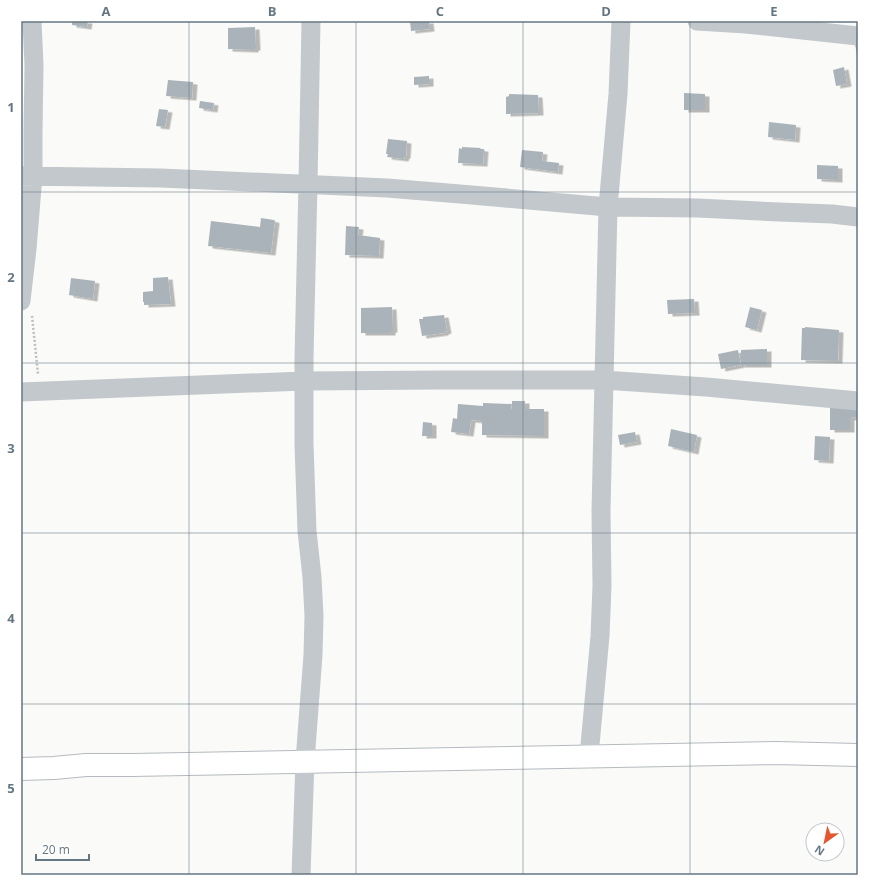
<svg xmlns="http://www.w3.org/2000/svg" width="879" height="896" font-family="'Open Sans',sans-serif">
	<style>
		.building { fill: #aab3b9; filter: url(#shadow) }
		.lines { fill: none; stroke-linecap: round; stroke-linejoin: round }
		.primary-casing { stroke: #b5babe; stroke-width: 24 }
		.path { stroke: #bbbfc2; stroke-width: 2.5; stroke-dasharray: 2 2; stroke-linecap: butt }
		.minor { stroke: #c3c8cc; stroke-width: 19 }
		.primary { stroke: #fff; stroke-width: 22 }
		.grid { fill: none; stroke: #657683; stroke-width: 1; stroke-opacity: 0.55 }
		.neatline { fill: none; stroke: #657683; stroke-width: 1.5 }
		.grid-label { font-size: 13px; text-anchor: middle; font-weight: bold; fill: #657683 }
	</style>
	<defs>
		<filter id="shadow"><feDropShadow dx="4.5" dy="2.5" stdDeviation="0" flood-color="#0004"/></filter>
	</defs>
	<rect width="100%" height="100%" fill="#fafaf8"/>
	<path class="building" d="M72,21H88L87,27L72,25Z
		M410,21H429L430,29L411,31Z
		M255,27L256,48H254V50L228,49V28Z
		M855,44H858V54L857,55Z
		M844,67L847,84L836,86L833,70Z
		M429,76V84L414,85V77Z
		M168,80L193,82L192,98L166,96Z
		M684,93L705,94V110H684Z
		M509,94L538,95L539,113L506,114V97L509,96Z
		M200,101L214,103L213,110L199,108Z
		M159,109L168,110L165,127L156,126Z
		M769,122L796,125L795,140L768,137Z
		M388,139L407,141L406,156H405L404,159L387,157L388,154H386Z
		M462,147L481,148L480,149H484L483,164L458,163L459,148L462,149Z
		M522,150L543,152L542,161L559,163L558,172L520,167Z
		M817,165L838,166V180L817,179Z
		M261,218L274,220L275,221L271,253L208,246L211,221L260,227Z
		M346,226L359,227L358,235L380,238L379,256L345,255Z
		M168,277L171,304L144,305V302H143V292L153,291V278Z
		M71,278L95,281L93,299L69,295Z
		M694,299L695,313L668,314L667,300Z
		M392,307L393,330H391V333H361V308Z
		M750,307L762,310L757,330L745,327Z
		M444,315L447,331L444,332V333L422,336L419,319H423V317Z
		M805,327L839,330L838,361L801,360L802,328H805Z
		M767,349V365H741L721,369L718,354L738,350L741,365V350Z
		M512,401H525V409H544V436L482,435V421L471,420L469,434L451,432L453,418L457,419L458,404L483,406V403L512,404L511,409H512Z
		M857,406L858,417L850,418V430H830V407Z
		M423,422L432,423V436H422Z
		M671,429L697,435L694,452L668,446Z
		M635,432L637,442L620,445L618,435Z
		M815,436L830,437L829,461L814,460Z"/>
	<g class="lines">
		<g class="primary-casing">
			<path id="primary" d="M21,769L54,768L86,765H131L776,753L858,755"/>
		</g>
		<path class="path" d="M32,316L38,374"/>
		<path class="minor" d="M697,21L746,24L858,36
			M21,176L161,178L387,188L472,195L608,207L698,208L779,212L832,214L858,217
			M21,301L27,249L33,175V133L34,65L32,21
			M21,392L304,381L442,380H604L706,387L858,401
			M589,756L600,636L602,586L601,511L604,380L608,207L618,94L621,21
			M301,875L305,761L313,655L314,616L312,577L307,531L304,444V358L308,184L311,21"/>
		<use href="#primary" class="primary"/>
	</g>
	<path class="grid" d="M189,21V875M356,21V875M523,21V875M690,21V875M21,192H858M21,363H858M21,533H858M21,704H858"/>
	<rect width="879" height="896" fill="none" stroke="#ffffff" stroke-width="44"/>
	<g transform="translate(825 842) rotate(213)"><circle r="19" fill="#ffffff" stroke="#c1c8cd"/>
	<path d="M0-3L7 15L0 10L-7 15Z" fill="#e4572e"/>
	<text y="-6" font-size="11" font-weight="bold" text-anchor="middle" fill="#657683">N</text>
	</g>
	<path d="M36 854v6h53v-6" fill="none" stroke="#657683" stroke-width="2"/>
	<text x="42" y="854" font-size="12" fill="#657683" stroke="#ffffff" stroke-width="3" paint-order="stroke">20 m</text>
	<rect x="22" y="22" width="835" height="852" class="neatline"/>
	<g class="grid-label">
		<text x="106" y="16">A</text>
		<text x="272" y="16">B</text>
		<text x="440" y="16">C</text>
		<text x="606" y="16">D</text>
		<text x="774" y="16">E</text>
		<text x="11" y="112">1</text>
		<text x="11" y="282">2</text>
		<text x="11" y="453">3</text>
		<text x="11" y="623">4</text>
		<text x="11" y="793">5</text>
	</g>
</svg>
